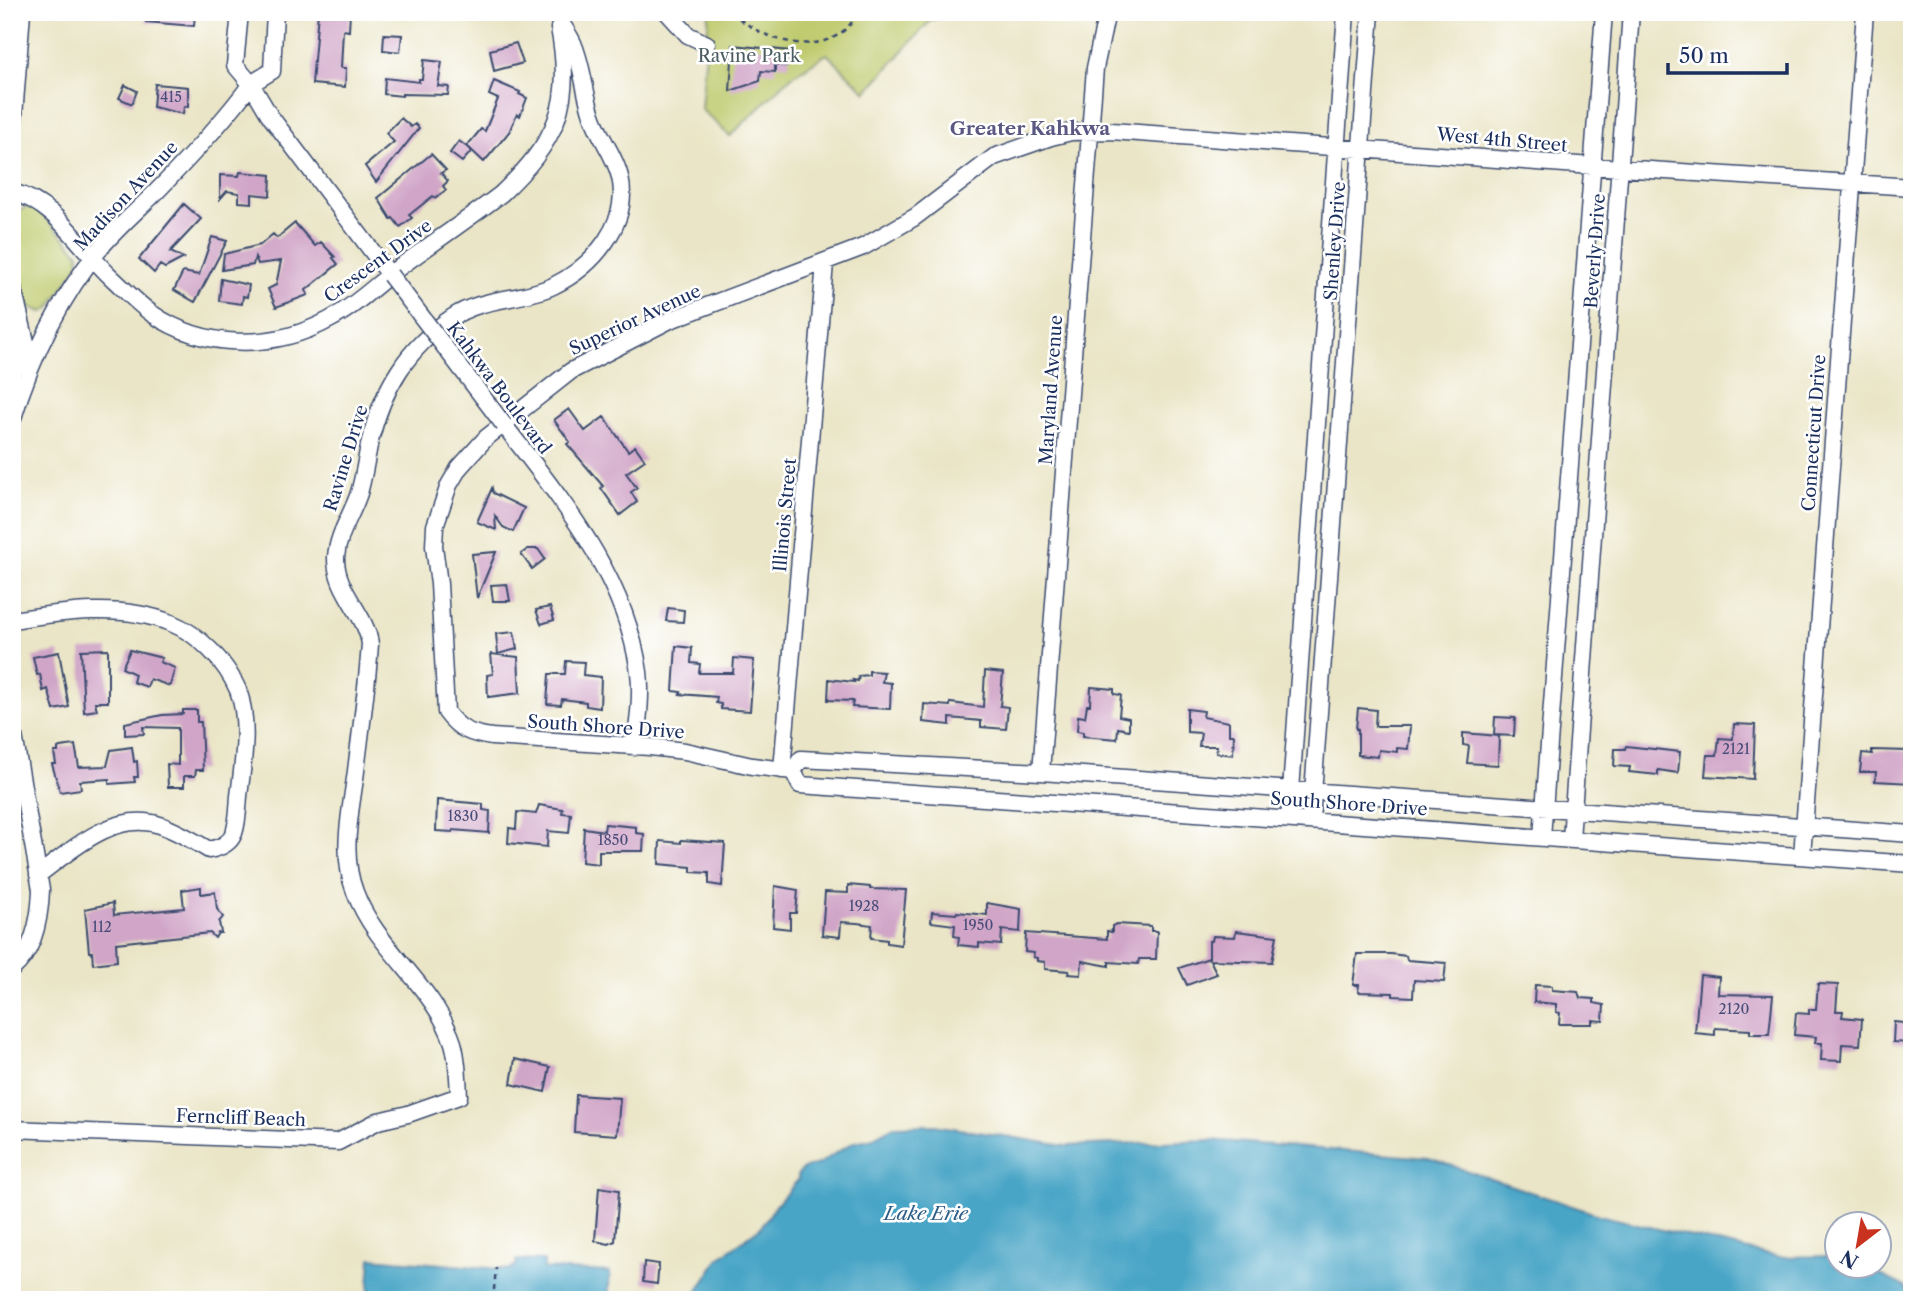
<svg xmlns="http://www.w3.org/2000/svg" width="1924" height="1312" font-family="'Libre Caslon Text',serif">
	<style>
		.green { fill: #bdc96b; stroke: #6c7c64; stroke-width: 2 }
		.water { fill: #48a5c6; stroke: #326a92; stroke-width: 2 }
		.building { fill: #d0a5c7 }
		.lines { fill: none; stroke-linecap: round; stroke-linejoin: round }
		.minor-casing { stroke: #3a4a6e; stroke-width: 19 }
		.path { stroke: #3a4a6e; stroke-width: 2.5; stroke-dasharray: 5 5; stroke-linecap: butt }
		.minor { stroke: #fff; stroke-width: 16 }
		.minor-bridge-casing { stroke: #3a4a6e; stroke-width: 19; stroke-linecap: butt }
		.minor-bridge { stroke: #fff; stroke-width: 16 }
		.labels { text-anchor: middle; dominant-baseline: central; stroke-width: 5; stroke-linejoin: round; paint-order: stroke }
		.number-label { font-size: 14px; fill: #484c78 }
		.park-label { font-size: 18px; fill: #4c5d62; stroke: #fff }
		.street-label { font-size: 18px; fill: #1b2f5e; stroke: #fff }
		.neighbourhood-label { font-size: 19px; font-weight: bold; fill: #5a5883; stroke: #fff }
		.water-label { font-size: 19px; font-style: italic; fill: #2d5e88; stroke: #fff }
	</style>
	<rect width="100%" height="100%" fill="#fff"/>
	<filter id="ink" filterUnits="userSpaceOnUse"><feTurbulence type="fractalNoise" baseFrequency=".0143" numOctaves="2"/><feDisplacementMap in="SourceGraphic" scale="14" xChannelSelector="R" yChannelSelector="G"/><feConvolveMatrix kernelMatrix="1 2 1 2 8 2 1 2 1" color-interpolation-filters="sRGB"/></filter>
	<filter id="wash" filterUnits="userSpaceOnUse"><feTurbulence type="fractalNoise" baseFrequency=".00686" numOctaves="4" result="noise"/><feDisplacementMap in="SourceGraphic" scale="28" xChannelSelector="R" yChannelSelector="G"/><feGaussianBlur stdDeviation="1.57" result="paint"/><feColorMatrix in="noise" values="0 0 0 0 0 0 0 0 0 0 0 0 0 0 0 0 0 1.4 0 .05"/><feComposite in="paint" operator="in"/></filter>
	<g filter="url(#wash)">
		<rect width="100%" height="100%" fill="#eae5c6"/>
		<path class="green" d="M709,12H950L930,21L866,92L827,54L792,76L730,136L701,109Z
			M29,206L36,208L79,253V261L76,268L49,309L43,312C37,310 32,309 28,305C13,286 12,232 20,210Z"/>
		<path class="water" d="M934,1125L1066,1146L1210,1140L1429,1158L1599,1215L1778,1257L1836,1256V1266L1865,1267L1905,1287L1912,1300H692L719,1258L760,1228L777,1204L798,1180V1174L803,1169L818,1164L854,1142L870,1139L894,1126Z
			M371,1258L512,1270L513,1267H516V1260L544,1261V1269L610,1272L608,1300H368Z"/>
		<g id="blocks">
			<path class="building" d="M146,12H195L194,26L146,22Z
				M318,12H350L349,31L343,30L341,68H346L345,87L312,84Z
				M384,34L402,35L400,52L383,50Z
				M516,43L523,63L494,71L490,50Z
				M733,45L790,51L789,66L775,65V72L761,71L760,81L730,91Z
				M424,60L442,62L438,86L449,87L448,95L402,94V96L384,94L385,78L419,82V79H422Z
				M494,81L520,92L519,94L527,98L520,116L517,114L509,132L484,162L467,146L481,129L485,131L498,99L489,95Z
				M155,84L188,87V107L184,106L183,114L153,107Z
				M125,85L137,91L132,104L119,98Z
				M401,118L411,127L415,124L419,128L376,182L365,166L394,142L386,133Z
				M459,141L472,151L462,162L450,153Z
				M431,154L446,170L441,173L448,181L443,186L446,190L435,198L433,196L409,215L412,218L400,227L393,218L391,219L378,198Z
				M240,172L271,175L270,196L252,194V203L239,202V193L227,191L220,199V175L239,176Z
				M184,204L201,219L170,252L184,258L165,268L160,265L154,273L139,259Z
				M295,223L315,246L321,242L335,257L333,258L338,264L306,290L308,295L276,307L268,289L276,285L281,261L258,264L255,257L253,265L222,270L224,254L260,245L273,234L277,238Z
				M212,237L227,241L195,302L174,290L183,272L199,275Z
				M221,279L249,285L247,297L243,296L242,304L219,301Z
				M569,409L585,431L604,417L628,451L635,446L645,460L626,473L637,488L631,492L637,502L620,515L601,488L603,486L567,444L570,442L554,420Z
				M492,488L493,493L524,508L513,532L503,527L495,516L496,530L477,522Z
				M528,549H538L545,559L532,569L521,554Z
				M496,552L477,598L472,554Z
				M507,584L510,601H493L491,585Z
				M550,607L554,620L541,624L536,610Z
				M668,608L684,610L683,622L666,621Z
				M514,632L517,649L498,654L496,634Z
				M676,646L692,648L691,663L700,664L699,673H733L734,658L754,660L750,711L721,709V704L716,703L717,697L680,694L681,692L673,691Z
				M108,649V702H95L97,710L84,712L81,650Z
				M130,650L162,658L160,662L175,668L170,686L150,679L147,687L133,682L135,674L122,668Z
				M59,652L69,707L54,710L48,689L43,691L40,674L37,675L33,657Z
				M491,654L518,657L520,693L488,697L487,675L493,674Z
				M566,661L584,662L583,675L601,677L600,708L586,706V702L562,699L561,705L547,704L549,674H565Z
				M869,671L884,672L882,682L891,683L890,709L852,707L853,701L828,700L829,679L854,682L853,680L858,681L859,676L869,675Z
				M985,671L1003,673L1000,706L1008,707L1006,729L981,727V721L950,718V725L923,722L924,704L950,706V703L983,707Z
				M1091,687L1114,689V694L1121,695L1119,716L1129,718V730L1118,728L1117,739L1083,736V732L1077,731L1078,716L1085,717L1087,705H1090Z
				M1358,708L1376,710L1375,726H1410L1408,749L1397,748V752L1379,750L1378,757L1358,755V729H1356Z
				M1187,709L1204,711L1203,717L1229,722V735H1234L1233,755L1216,753L1217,746H1199L1201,733L1187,732Z
				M183,710H197V722H201L203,770H196L195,776H184V787H168L167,764L178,765V728L143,727L144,734L125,735V723L162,715L183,714Z
				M1495,717L1515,718L1514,736L1494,735Z
				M1734,724L1755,725L1753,779L1705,776L1707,755H1717L1719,738L1733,739Z
				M1463,733L1499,736L1498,765L1467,763L1469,746L1463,745Z
				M75,745L79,767L107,766L111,750L132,747L134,762L137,761L138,777H134L135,782L109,784V779L80,781L81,789L60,792L52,764H56L54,752H58V748L60,747Z
				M1626,746L1680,752L1678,773L1658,770V775L1629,772L1630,767L1614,766L1615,749H1625Z
				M1872,750L1910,751L1912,783L1875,781L1876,772H1860L1862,753L1872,754Z
				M437,800L483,804V810L490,811L489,833L453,830V832L436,831Z
				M539,805L563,809L562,813L571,814L569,833L548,831L547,847L508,843L509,828L516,829L517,812L536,814Z
				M605,824L636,827V833L644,834L643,851H599V864L582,862L584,828L604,831Z
				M681,840L725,843L722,886L709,884V873L691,872V867L659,864L660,841L681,843Z
				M848,885L870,887V889L906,890L901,945L887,943V940L871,938L872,925L857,923L841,922L840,937L822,935L825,892L848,893Z
				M775,886L798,890L796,913H790V929L773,927Z
				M201,887V894L215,892L217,909L223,917L219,922L221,933H218L215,938L210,933L116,943L117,961L93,964L92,952H89L85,909L113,903L114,915L184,908L182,890Z
				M987,903L1021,909L1020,932L1002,930L1001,945L979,943V947L958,945L959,937L954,936L955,925L931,922L932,912L956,914L957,912L987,915Z
				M1116,924L1151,926V931H1157L1156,959H1139L1138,964L1109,962V966L1082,961L1081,975L1068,974L1069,971L1045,969V962L1037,961V958L1033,957L1034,953L1025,952L1026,933L1107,939V931L1112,932V926Z
				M1236,931L1277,936L1272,962L1210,960L1217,974L1187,985L1179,968L1209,958V941H1212L1213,936L1235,937Z
				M1357,954H1391L1406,956L1407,960L1446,963L1444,982L1414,980L1413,997L1393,996V993L1358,992L1359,985H1353Z
				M1700,975L1719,977L1718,994L1773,995L1769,1034H1750V1030L1715,1028V1035L1695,1033Z
				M1818,984L1838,985L1836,1011H1843L1842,1017L1862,1019L1860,1045L1842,1044L1841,1061L1821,1060L1822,1043H1815L1816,1037L1794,1035L1796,1013L1809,1014V1009H1816Z
				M1535,985L1552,986V990L1578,992L1580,998L1594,999V1003L1604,1005L1603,1021L1592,1020V1024H1559L1560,1013L1556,1012V1004L1534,1002Z
				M1894,1022L1912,1024V1043L1893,1042Z
				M515,1059L550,1067L545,1092L511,1084Z
				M576,1095L620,1098L617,1135L574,1132Z
				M599,1187L619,1190L615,1241L609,1244L595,1241Z
				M644,1262L659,1264L657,1284L643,1282Z"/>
		</g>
	</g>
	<g filter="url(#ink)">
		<use href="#blocks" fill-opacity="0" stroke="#3a4a6e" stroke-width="2"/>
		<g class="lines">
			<g class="minor-casing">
				<path id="minor" d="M240,12L235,65L251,84L272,71L275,12
					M667,12L688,35L707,44
					M12,142L22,12
					M12,192C56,203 80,248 111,277C124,289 137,303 151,313C204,350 273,350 329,320C354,307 375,286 397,269C431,244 467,220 501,194C556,142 574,104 559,28
					M12,283L26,342L27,369
					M12,421C31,358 60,297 102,246C119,226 140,208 159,189C191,156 224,121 251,84L270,116L390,275
					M504,425C561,500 625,574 639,672C642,696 638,722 635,747
					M12,620C63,612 121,603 171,623C199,634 226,662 238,690C250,722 243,763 239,796C238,807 238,822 234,833C230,844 220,848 209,850C194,841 177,831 160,825C114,810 72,850 38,875
					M12,724L41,890C40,917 35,951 12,969
					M782,770L825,263
					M793,771L752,766L685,751L650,747L492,737C471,734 459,730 446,712L439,584L434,546L435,526L449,485L459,468L486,438L571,371L670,320L863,247L915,217L994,157L1051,137L1071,132L1111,131L1620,168L1912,187
					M1041,772L1095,68L1107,12
					M1289,819L1346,12
					M1311,820L1371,12
					M1912,834L1041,772L801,759L793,771L800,785L1912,864
					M1542,837L1604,12
					M1571,839L1631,12
					M1802,856L1865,12
					M12,1129L338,1142L378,1121L408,1114L459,1096C458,1078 458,1060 453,1043C434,985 376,949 355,892C340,853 351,811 356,771C361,729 367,687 370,644C366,613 335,591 336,557C338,533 352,515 359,493C364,476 366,459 370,441C383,388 407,348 453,317C482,297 521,301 553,286C592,267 631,224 620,177C615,155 599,137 592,115C584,92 583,66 573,43C569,34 562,25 557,16"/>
			</g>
			<path class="path" d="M732,12C764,44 833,63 858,12
				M493,1300L496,1268"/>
			<use href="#minor" class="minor"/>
			<g class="minor-bridge-casing">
				<path id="minor-bridge" d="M390,275L504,425"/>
			</g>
			<use href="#minor-bridge" class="minor-bridge"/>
		</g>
	</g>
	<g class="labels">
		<g class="number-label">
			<text x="171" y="97">415</text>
			<text x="1736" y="749">2121</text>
			<text x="463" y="816">1830</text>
			<text x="613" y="840">1850</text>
			<text x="864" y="906">1928</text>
			<text x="978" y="925">1950</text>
			<text x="102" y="927">112</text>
			<text x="1734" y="1009">2120</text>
		</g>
		<g class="park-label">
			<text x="749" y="56">Ravine Park</text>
		</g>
		<g class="street-label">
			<text transform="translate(1502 140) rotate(5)">West 4th Street</text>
			<text transform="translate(126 196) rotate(-47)">Madison Avenue</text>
			<text transform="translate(1335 241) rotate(-86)">Shenley Drive</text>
			<text transform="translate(1595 251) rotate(-86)">Beverly Drive</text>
			<text transform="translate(378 261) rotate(-36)">Crescent Drive</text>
			<text transform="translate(635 320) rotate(-25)">Superior Avenue</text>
			<text transform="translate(499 388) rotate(53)">Kahkwa Boulevard</text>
			<text transform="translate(1051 390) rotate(-86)">Maryland Avenue</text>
			<text transform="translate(1814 433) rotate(-86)">Connecticut Drive</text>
			<text transform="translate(346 458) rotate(-73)">Ravine Drive</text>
			<text transform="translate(785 515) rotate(-85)">Illinois Street</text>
			<text transform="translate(606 727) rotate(4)">South Shore Drive</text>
			<text transform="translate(1349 804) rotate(4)">South Shore Drive</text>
			<text transform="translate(241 1118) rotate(2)">Ferncliff Beach</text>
		</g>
		<g class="neighbourhood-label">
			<text x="1030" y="128">Greater Kahkwa</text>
		</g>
		<g class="water-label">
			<text x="926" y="1213">Lake Erie</text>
		</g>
	</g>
	<rect width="1924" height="1312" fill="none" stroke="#fff" stroke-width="42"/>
	<g transform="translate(1858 1245) rotate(211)"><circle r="33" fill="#ffffff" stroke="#a4acbf" stroke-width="2"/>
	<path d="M0-5L12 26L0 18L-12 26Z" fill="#c8321e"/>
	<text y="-10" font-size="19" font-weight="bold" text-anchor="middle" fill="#1b2f5e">N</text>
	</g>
	<path d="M1668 63v10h119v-10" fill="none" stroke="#1b2f5e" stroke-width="3.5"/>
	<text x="1679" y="63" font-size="21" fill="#1b2f5e" stroke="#ffffff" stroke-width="5" paint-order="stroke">50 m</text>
</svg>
